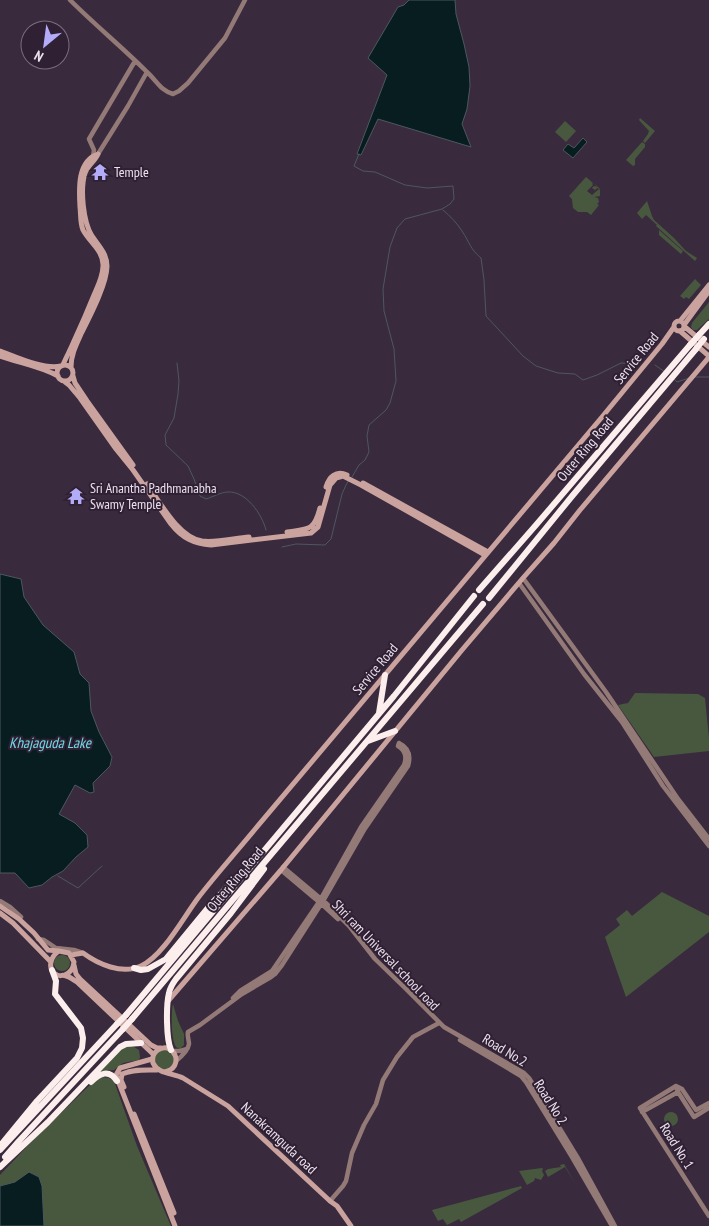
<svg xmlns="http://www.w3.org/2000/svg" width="709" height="1226" font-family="'PT Sans Narrow',sans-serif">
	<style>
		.green { fill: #48583f }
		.water { fill: #071d20; stroke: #4c585e }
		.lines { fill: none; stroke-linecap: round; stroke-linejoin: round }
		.stream { stroke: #4c585e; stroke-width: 1 }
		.tertiary { stroke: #937a77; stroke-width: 4.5 }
		.secondary { stroke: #cba39e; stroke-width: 5 }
		.motorway { stroke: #fbeeec; stroke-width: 6 }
		.motorway-bridge { stroke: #fbeeec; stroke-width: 6 }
		.labels { text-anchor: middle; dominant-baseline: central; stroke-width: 4; stroke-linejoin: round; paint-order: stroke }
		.poi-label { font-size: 14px; fill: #ece1ee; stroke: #302033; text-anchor: start }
		.street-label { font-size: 14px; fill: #ece1ee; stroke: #302033 }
		.water-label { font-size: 15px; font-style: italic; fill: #6fdce6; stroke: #302033 }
	</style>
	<rect width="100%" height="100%" fill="#3a2a3e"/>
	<path class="green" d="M640,118L655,131L645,143L643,141L648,134L649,131L639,120Z
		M565,121L576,131L566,142L555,132Z
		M642,142L645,144V147L635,159V165L633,166L626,160Z
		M586,177L593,183L592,184L593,185L587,191L592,195L599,189L597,188L595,190L592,188L594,186L597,187L594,183L600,189H599L600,190V196L594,197L598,198L599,202L597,204L599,205L591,215L587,212H578L573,208L572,199L569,196Z
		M647,201L652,216L654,220L674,238L686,251L697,258L695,261L656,226L657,225L646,215L642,219L637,213Z
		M659,230L683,251L681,254L659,235Z
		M695,279L701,285L689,299L686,297L684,299L680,296Z
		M709,302V319L697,330H693L691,327L692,323Z
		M635,693L698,694L705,698L709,738V751L654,757L618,705L628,703Z
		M662,892L709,916V932L626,997L605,937L620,925L616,919L627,910L632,916Z
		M54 963a8 8 0 1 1 16 0a8 8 0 1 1-16 0Z
		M173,1004L178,1021L184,1034V1045L180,1049C179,1048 177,1048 176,1047C171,1040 171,1012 173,1004Z
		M131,1045L139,1050L140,1057L139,1060L123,1063L114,1070L102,1071L94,1076L118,1050Z
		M154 1060a10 10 0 1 1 20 0a10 10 0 1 1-20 0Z
		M103,1077L109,1078L114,1081L137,1146L171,1226H0V1175L36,1137L94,1081Z
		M664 1119a7 7 0 1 1 14 0a7 7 0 1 1-14 0Z
		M564,1164L576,1185L565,1167L548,1177L545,1171L548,1169L561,1167L560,1165Z
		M542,1168L543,1169L542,1171L544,1175L541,1180L535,1178L534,1181L527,1185L519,1171Z
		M521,1186L522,1188L461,1222L459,1219L447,1225L443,1219L438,1221L432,1210Z"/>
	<path class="water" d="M409,0H455L456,14L464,44L469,67L470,86L467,109L462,124L471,147L378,119L361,155L357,154L387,75L368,58L398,7L404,5Z
		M583,138L587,142L573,158L563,150L568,144L574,148Z
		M0,574L21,579L24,597L43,625L74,652L80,674L89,683L91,711L99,732L112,757L110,766L93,783L94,792L90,793L75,785L59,814L75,823L87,835L88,847L76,857L63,871L52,877L42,885L29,888L15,873H0Z
		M29,1172L39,1177L42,1186L44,1226H0V1186L15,1182Z"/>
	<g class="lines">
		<path class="stream" d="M443,210C450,216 457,223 462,231C470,243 470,249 481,258L484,280L486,316L523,356L536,366L558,373L575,374L583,380L597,375L621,363L638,364
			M177,363L179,381L178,394L174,418L165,435L166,445L188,466L194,479L200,496L206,499C213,497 221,492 228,492C246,491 262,514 266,530
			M655,365L665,372
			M695,377H709
			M674,379L677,382L689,378
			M352,477L359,465L365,460L369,452L367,436L369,425L386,410L390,403L396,381L394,349L384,311L383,289L390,247L394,236L397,228L405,219L442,209L450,204L454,199L453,186L427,188L405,185L375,172L363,171L354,166L359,154
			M282,547L296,544L325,545L331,539L342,494L346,485L349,480
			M58,876L78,888L102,866"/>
		<path class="tertiary" d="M70,0C95,25 122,47 147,72C157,81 160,90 173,94L179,91L188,83L225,38L245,0
			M98,154L128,106L147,72
			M95,159L93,156L94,150L89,139L135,61
			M523,578L606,692L678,799L709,839
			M519,583L584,674L622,722L663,786L709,846
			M283,867L327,904L350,927L375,959L405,988L444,1027L524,1073L529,1078L579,1160L615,1226
			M281,870L325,907L338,919
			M0,901L10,907L21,917
			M38,939L44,940L56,948L74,950L83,953
			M233,998L240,991L272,971L319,902L361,827L404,765C407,757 405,750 398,746L399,743
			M460,1040L521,1076L526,1082L572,1157L612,1226
			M173,1051H180L187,1049
			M176,1061C181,1057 188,1051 189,1044C189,1040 187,1036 188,1032L200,1025L242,994L271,977L275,974L282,965L323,901L364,830L408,766C411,756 409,748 399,743
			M676,1086L640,1108L709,1216
			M676,1086L678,1092L694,1117L709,1108
			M676,1086L682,1089L696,1110L709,1103
			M642,1112L678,1092
			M330,1201L343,1186L346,1181L352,1153L364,1125L376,1104L383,1080L397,1057L413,1037L439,1023"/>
		<path class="secondary" d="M674 326a5 5 0 1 1 10 0a5 5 0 1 1-10 0Z
			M680,321L709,285
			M684,325L709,291
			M685,327L709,347
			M680,331L709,356
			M0,351C16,357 44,370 61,366
			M0,356C19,363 40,366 58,376
			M57 373a8 8 0 1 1 16 0a8 8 0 1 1-16 0Z
			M63,365C66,357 71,349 74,341C81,326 88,310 94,295C98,286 103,276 103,266C104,251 89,242 83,230C80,223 81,215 80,207C79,189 77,161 98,154
			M71,367C71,355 76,345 81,334C89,318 107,284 107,266C107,254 99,246 92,236C83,222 80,189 85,173C88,165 95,161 98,154
			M73,376L75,383L87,401L133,465
			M65,382L69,385L80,398L116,449L133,470L171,524C182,538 194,544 211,545L311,533L318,527L330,485L336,478L343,476L361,485L485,555
			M363,483L488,552
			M147,484C160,502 178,537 202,541C216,543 235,538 249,537
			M326,487C329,477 336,470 347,475
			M287,532C309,529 314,531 320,508
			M0,906L19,919L34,933L48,950L59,951
			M0,913L13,923L51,962
			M71,955L83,953C98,964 122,975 141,966C163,956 183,918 198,898C208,885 219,872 230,859L602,417L662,344L674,327
			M74,965L76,974L80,979L151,1045L157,1048H161
			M65,975C71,972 73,969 74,962L69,953L59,951C51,956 46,969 57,975C63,977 60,974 66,976C70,977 74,980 77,982L153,1054
			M168,1001L281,870L462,650L523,578L554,543L580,510L709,357
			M152,1059L120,1068L116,1075L117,1078L175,1226
			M164,1072C186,1068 174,1040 158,1050C153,1053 152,1058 153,1063C158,1074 172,1073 183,1078L228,1106L330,1201L337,1206L351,1226
			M124,1087L121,1080L122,1074C133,1069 146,1070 157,1070
			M134,1114L174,1213"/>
		<path class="motorway" d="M699,335L709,324
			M479,590L536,525L690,345
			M489,598L573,495L696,349
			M379,713L385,675
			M368,741L395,731
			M134,968L141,970L148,969L166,959L212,903L237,877
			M126,1015L394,696L474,596
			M132,1019L483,604
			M171,1050C166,1039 166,1005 169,993C170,988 173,983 176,979L231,913L264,869
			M91,1082C100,1073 109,1069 117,1081
			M0,1146L37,1101L77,1058L82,1048L83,1038L81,1028L55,994L56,981L52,970
			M0,1150L117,1024
			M5,1157L19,1141L123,1029
			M0,1167L48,1122L120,1047L126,1044L141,1043"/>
		<path class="motorway-bridge" d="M690,345L699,335
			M696,349L704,339
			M117,1024L126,1015
			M123,1029L132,1019"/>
	</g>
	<defs>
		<g id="temple-bare" transform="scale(1.35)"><path d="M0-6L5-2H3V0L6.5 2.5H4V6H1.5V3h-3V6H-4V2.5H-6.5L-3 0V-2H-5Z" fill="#b3adf9" stroke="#302033" stroke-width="2.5" paint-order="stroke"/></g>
	</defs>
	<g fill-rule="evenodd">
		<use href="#temple-bare" x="100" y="172"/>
		<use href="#temple-bare" x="76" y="496"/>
	</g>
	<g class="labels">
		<g class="poi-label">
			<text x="114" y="172">Temple</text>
			<text x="90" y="488">Sri Anantha Padhmanabha<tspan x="90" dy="16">Swamy Temple</tspan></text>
		</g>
		<g class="street-label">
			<text transform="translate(636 358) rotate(-51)">Service Road</text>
			<text transform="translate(585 449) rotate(-50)">Outer Ring Road</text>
			<text transform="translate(375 669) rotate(-50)">Service Road</text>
			<text transform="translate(235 879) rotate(-50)">Outer Ring Road</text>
			<text transform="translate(386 955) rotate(46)">Shri ram Universal school road</text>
			<text transform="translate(505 1050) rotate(31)">Road No.2</text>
			<text transform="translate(551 1102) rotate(58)">Road No 2</text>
			<text transform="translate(279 1138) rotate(43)">Nanakramguda road</text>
			<text transform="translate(677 1146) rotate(58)">Road No. 1</text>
		</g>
		<g class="water-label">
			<text x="50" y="742">Khajaguda Lake</text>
		</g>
	</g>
	<g transform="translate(45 45) rotate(209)"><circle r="24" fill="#302033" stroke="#7b6d7e"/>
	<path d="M0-4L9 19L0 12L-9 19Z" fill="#b3adf9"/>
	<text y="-8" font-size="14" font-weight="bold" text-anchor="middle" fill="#ece1ee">N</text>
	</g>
</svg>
